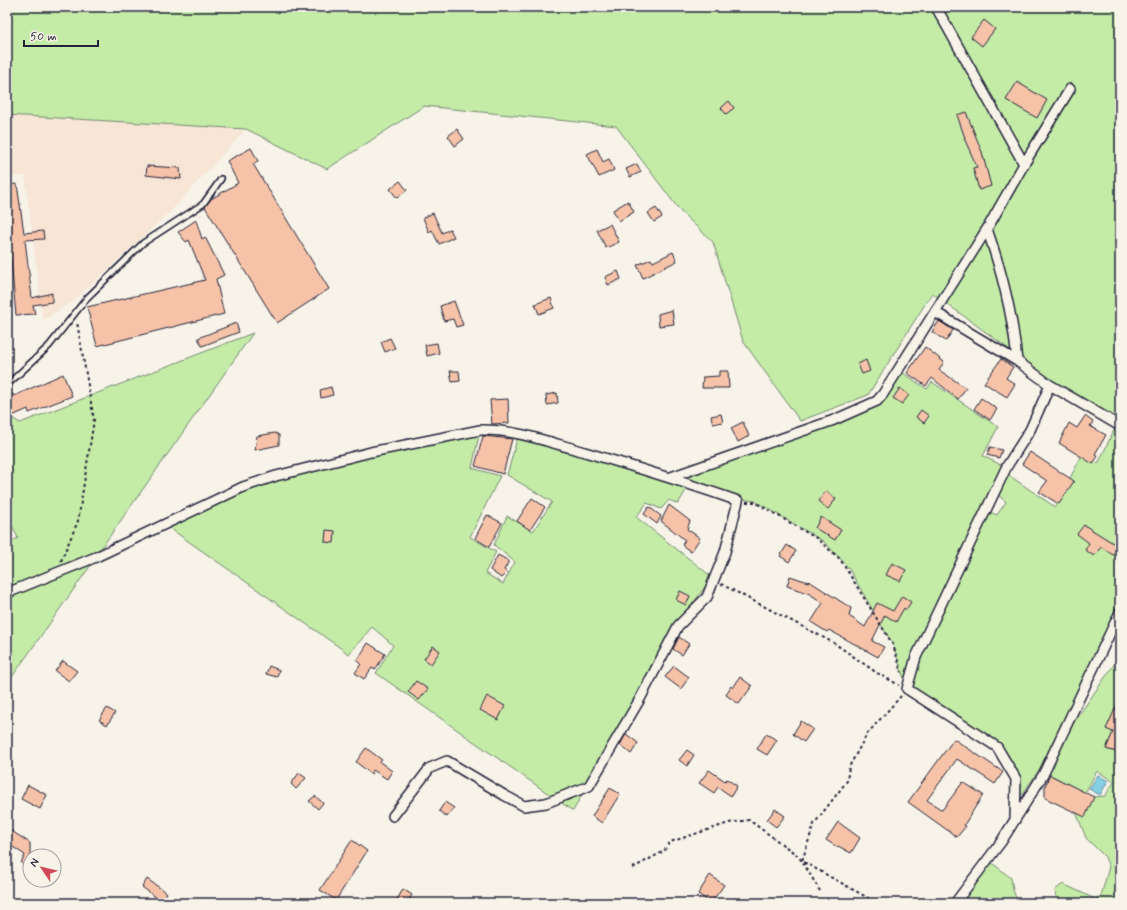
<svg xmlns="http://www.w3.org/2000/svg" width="1127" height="910" font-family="Mynerve,sans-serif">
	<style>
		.built { fill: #f7e5d5 }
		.green { fill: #c4eca7; stroke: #738771 }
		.water { fill: #84cfe4; stroke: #5d8aa0 }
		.building { fill: #f7c3a8; stroke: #22223b }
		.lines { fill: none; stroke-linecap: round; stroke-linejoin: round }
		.service-casing { stroke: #22223b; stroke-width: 8 }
		.minor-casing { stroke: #22223b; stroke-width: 12 }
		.path { stroke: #22223b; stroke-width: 2; stroke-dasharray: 3 3; stroke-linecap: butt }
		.service { stroke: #f7f3e8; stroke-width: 4.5 }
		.minor { stroke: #f7f3e8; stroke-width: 9 }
	</style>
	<rect width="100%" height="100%" fill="#f7f3e8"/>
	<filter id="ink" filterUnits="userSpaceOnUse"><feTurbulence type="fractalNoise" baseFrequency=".025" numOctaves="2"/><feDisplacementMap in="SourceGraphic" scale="8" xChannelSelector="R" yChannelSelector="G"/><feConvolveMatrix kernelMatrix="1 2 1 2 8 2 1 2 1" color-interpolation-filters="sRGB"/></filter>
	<g filter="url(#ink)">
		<path class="built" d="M7,115L246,129L171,211L72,302L43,320L25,176H7Z"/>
		<path class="green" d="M7,7H1120V420L1053,381L932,293L868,395L800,421L743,341L713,242L681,212L616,126L424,106L327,169L246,129L7,115Z
			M253,333L100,550L56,572L7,588V544L18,538L7,515V415L20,423Z
			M900,371L927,389L932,382L998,427L983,456L1003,466L907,688L893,645L849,569L841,559L823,541L755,501L739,499L673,477L879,403Z
			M1115,428L1120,431V607L1044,763L1019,799L1020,781L1002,746L910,688L921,659L990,512L997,515L1006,502L997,494L1007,474L1055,507L1082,455L1098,464Z
			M479,435L472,468L500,476L470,537L496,552L485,573L503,584L515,562L494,545L507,516L533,531L552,502L507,475L517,439L589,458L688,487L678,504L669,500L661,509L647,503L636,517L712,577L664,644L573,811L376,673L393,645L372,627L349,654L168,527C204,510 241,492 280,480C345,461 413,448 479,435Z
			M93,561V562L7,684V598Z
			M1120,656V698L1107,729L1113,732L1106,749L1120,753V903H1057L1055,890L1063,884L1095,899L1101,896L1109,867L1105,857L1086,838L1076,812L1094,797L1105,796L1114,782L1097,771L1085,793L1047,773L1065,735Z
			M991,862L1011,878L1013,890L1018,903H959Z"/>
		<path class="water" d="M1098,775L1108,781L1100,795L1089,789Z"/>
		<path class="building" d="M984,20L995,29L982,46L971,37Z
			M1017,82L1047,100L1037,118L1006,100Z
			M729,101L734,108L726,114L721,108Z
			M966,112L982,152L991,186L979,190L973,168L977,167L964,138H965L957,115Z
			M457,129L464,139L455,146L448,136Z
			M251,148L258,161L253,164L329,289L277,323L205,207L211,199L238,183L227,161Z
			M597,149L603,162L609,159L614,170L599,177L587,154Z
			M637,164L641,172L630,177L626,169Z
			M147,166L180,168L181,179L146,175Z
			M400,181L407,190L397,198L390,189Z
			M17,184L24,233L43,231L44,239L25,240L32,298L52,293V302L33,305L35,314L16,315L7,217V185Z
			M628,201L634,212L619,221L613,210Z
			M656,208L662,217L654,222L648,213Z
			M433,213L442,233L450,229L454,237L439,244L432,230L429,232L423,218Z
			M196,220L202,239L205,237L224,275L216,279L224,314L97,346L87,307L205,280L189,240L186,242L178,232Z
			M610,224L619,242L606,248L597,230Z
			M673,252L677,261L643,278L637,265L651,259L653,262Z
			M618,271L621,279L608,285L605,277Z
			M551,298L554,308L539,314L535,304Z
			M454,301L463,325L456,327L453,319L444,321L440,306Z
			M672,310L674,324L659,326L658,314Z
			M939,321L953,330L946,341L932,332Z
			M236,323L239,332L202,346L198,338Z
			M390,338L395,348L385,352L381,342Z
			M437,343L439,353L427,356L425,345Z
			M925,347L944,362L939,370L966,388L958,399L932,378L926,386L907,373Z
			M1001,359L1013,367L1006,378L1015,384L1007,397L984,383Z
			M866,360L870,371L862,374L858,364Z
			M450,371H459L460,381L452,382Z
			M719,371H728L729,388H702L703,377L719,376Z
			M63,374L72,396L29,413L28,409L12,416L7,405V397L13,394L14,396Z
			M331,387L333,395L321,398L320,390Z
			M900,388L909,395L902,404L893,398Z
			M557,393L558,403L547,405L546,395Z
			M981,398L997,409L990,420L974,409Z
			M508,399L509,423L492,424L490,400Z
			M921,410L929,416L924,423L916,417Z
			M721,414L723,422L713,424L711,416Z
			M1085,416L1093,422L1090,426L1106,435L1095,454L1098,456L1093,464L1059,443L1069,423L1077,428Z
			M743,422L749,436L738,442L731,428Z
			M275,433L279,435V445L255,450L257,436Z
			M483,436L512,439L503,474L475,466Z
			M990,447L1002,450L999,458L987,455Z
			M1030,452L1074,481L1059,504L1039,492L1047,481L1022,464Z
			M826,491L836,499L828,509L818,501Z
			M532,498L545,507L530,530L517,521Z
			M669,505L690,521L687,529L700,538L691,552L682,545L685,540L661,521Z
			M649,507L661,516L657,524L644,514Z
			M487,515L502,523L489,547L475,538Z
			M821,517L841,530L835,540L815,528Z
			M1084,525L1118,546L1113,555L1101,547L1094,556L1085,550L1089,543L1077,534Z
			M326,530L335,531L334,543L325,542Z
			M787,545L796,551L789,562L780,556Z
			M498,555L509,561L504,570L507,572L501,578L490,570Z
			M892,563L906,570L900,581L886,575Z
			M790,576L808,582L809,581L851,608L849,616L865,627L877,603L893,611L902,596L911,602L906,610L904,608L896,622L885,615L872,641L884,647L878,657L829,630L827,632L811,622L823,603L810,594L787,586Z
			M680,591L690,596L686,605L676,600Z
			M679,637L689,644L682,655L673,649Z
			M368,643L385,654L375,670L372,668L364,679L355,673L361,664L357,661Z
			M433,646L440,651L431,664L424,659Z
			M63,661L77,671L69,681L55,671Z
			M269,666L279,670L277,677L266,674Z
			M674,666L689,677L681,689L665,677Z
			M740,677L752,686L739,704L726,695L731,686L733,688Z
			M416,681L428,689L419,700L408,692Z
			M487,696L505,706L498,720L480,710Z
			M1120,698V753L1106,749L1113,732L1106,729Z
			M107,708L115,713L107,725L99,720Z
			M801,721L813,729L804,742L793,734Z
			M626,734L638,743L631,754L620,745Z
			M766,734L777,740L767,755L757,749Z
			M954,739L1003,772L995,784L957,759L927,800L942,810L963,782L983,795L964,825L966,826L957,837L908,802Z
			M366,748L382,760L380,762L392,771L387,779L373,770L371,774L356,762Z
			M687,750L694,755L687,766L679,760Z
			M709,770L725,781L727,779L737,786L731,796L718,787L714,793L699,783Z
			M299,773L306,778L296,789L291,784Z
			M1050,775L1094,797L1085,817L1045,798V786Z
			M28,785L47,795L40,809L21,799Z
			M610,788L620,794L602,823L592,816Z
			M315,796L323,803L318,809L309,801Z
			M445,802L454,808L447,817L439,811Z
			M775,809L785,816L776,827L767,820Z
			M838,822L860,838L851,853L838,846L837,847L826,840Z
			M7,828L30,843V867L21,863L25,855L7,843Z
			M352,840L367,851L336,900L320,890Z
			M710,875L724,885L711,903L698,894Z
			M147,879L167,893L161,901L142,887Z
			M403,889L412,895L407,903H402L397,900Z"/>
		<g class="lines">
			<g class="service-casing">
				<path id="service" d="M7,385L49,346L87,298L143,243L203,204L221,179"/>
			</g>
			<g class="minor-casing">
				<path id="minor" d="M936,7L1024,164
					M987,229C1002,272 1013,316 1017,361
					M935,312L1017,361L1050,385L1120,426
					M671,477L834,420L877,401L883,394L987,229L1024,164L1070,89
					M7,593L96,557L243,487L276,476L371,452L480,430C513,429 546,441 578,450C632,466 685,482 738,501L725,552L707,597L678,626L640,699L589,786L546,803L524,806L504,795L447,761L430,768L393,816
					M1015,820L1016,779L997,747L907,689L916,657L1007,466L1030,430L1050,385
					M955,903L1001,842L1043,775L1120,612"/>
			</g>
			<path class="path" d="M746,502H754L765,508L816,538L840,559L893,645L902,673
				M61,561L78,521L94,420L77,322
				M721,584L834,643L877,673L899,685
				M633,868L664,851L670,842L729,823L749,820L797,855L802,861L877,903
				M820,891L802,861L814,824L847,781L849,767L867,734L901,696"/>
			<use href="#service" class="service"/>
			<use href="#minor" class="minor"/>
		</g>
	</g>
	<rect width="1127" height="910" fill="none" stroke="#f7f3e8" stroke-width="24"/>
	<rect x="12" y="12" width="1103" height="886" fill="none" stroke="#22223b" stroke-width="1.5" filter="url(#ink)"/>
	<g transform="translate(42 868) rotate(305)"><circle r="19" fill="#f7f3e8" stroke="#a29fa3"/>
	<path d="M0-3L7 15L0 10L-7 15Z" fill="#d1495b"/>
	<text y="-6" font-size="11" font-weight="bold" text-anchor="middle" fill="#22223b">N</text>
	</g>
	<path d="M24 40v6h74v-6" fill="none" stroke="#22223b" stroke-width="2"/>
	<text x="30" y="40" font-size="12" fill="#22223b" stroke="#f7f3e8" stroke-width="3" paint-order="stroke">50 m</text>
</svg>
